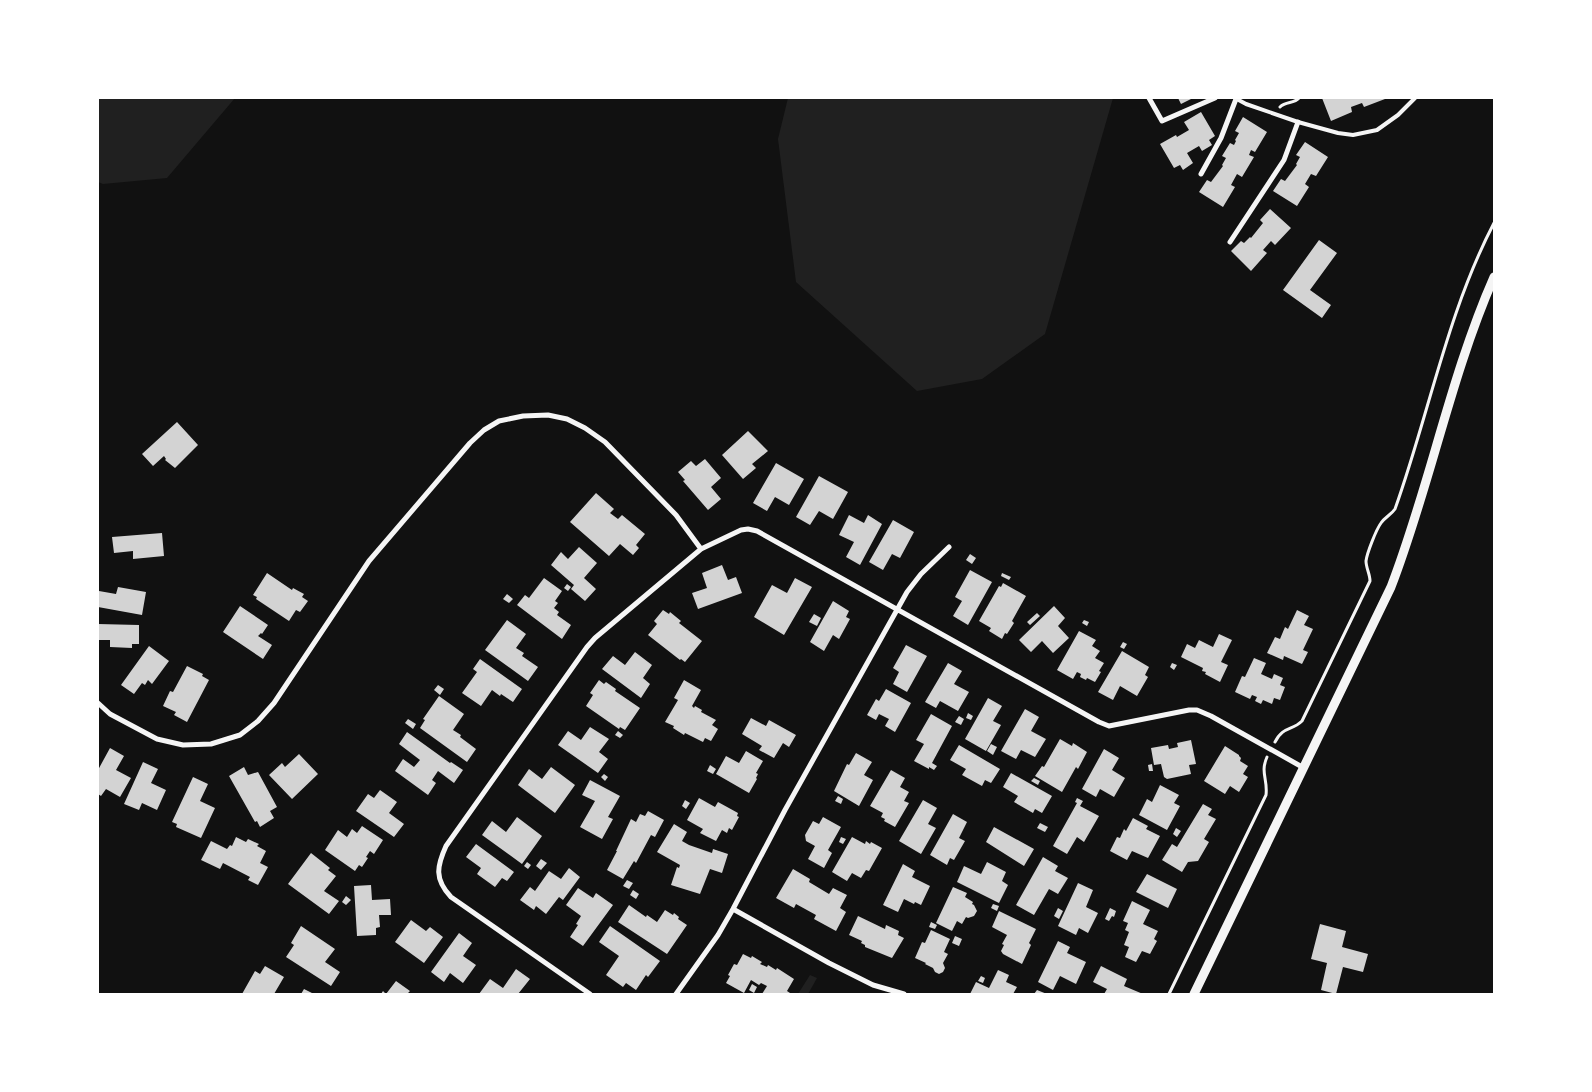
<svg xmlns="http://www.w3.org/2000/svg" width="1592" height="1092" font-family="Mulish,sans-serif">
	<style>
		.green { fill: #202020 }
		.building { fill: #d3d3d3 }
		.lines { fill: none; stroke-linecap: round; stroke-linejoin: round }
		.path { stroke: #f5f5f5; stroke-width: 3 }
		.service { stroke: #f5f5f5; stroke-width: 4 }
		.minor { stroke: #f5f5f5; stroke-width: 5 }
		.tertiary { stroke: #f5f5f5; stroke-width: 9 }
	</style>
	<rect width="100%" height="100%" fill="#111"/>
	<path class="green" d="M98,98H235L167,178L103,184L98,182Z
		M788,98H1113L1045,334L982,379L917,391L796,282L778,139Z
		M810,975L817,978L808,994H798Z"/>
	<path class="building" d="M1178,98H1193L1181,104Z
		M1322,98H1385V99L1364,107L1362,103L1351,107L1352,112L1331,121Z
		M1201,112L1215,136L1209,140L1212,145L1202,151L1199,146L1187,153L1193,163L1183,170L1180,165L1174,168L1160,144L1176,135L1177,137L1189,130L1184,122Z
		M1243,117L1267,132L1255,152L1251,150L1249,155L1254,157L1242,177L1237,174L1231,185L1235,187L1223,207L1199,192L1207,180L1211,182L1223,166L1222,165L1226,158L1222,156L1230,143L1234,145L1236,141L1235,140L1239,133L1235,131Z
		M1305,142L1328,157L1316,176L1311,174L1305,184L1309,187L1297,206L1273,191L1281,179L1285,181L1297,165L1296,164L1300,157L1296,155Z
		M1270,209L1291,228L1275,245L1271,241L1263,250L1267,253L1251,271L1231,251L1241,241L1244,243L1250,237L1251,238L1263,223L1260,220Z
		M1319,240L1337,253L1310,290L1331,305L1322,318L1283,290Z
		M177,422L198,445L175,468L165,460L166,459L164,456L153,466L142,454Z
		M748,431L768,451L752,464L756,468L743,479L722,455Z
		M705,459L721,478L711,487L721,499L708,510L683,481L685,480L678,472L691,461L696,466Z
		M776,463L804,479L789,505L775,497L767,511L753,503Z
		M819,476L848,492L833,519L819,511L810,525L796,517Z
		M596,493L614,509L610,513L618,519L622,515L645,534L636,545L639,548L633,555L620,544L609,556L570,522Z
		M849,515L864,523L868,515L882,524L860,565L846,557L854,542L839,535Z
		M893,520L914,532L900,558L892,554L883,570L869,562Z
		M162,533L164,556L133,559V551L114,553L112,537Z
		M579,547L597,563L584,578L596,589L585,601L571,589L574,585L551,565L561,552L568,559Z
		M970,554L976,558L972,564L966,560Z
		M722,565L728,580L736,577L742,593L698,609L692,593L707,588L702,573Z
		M970,570L992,582L968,625L953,616L962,601L955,597Z
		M267,573L292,590L293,588L304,594L302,597L308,601L300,612L296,610L289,621L256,599L257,597L253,595Z
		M1002,573L1011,577L1009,580L1001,576Z
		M544,578L562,591L555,601L558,603L554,608L559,612L557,615L571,625L562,639L517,605L525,595L529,598Z
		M795,578L812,587L784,635L754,617L772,585L787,593Z
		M1003,583L1026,596L1012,621L1014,623L1007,634L1005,633L1002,639L989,631L991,628L979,621L999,586L1001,587Z
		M567,584L571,587L568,591L564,588Z
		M118,587L146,592L142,615L98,607L99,591L116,594Z
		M507,594L513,599L509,603L503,599Z
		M833,601L849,611L846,617L850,619L839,639L833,635L824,651L810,642Z
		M240,606L268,625L262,634L261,633L258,636L272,645L263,659L223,632Z
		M1054,606L1065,618L1058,626L1069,638L1053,653L1042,641L1031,652L1019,640Z
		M663,610L669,614L670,612L681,621L679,623L702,641L685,662L681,659L680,660L648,635L657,624L654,621Z
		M1297,610L1309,616L1304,625L1313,629L1303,650L1308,652L1302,664L1284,656L1283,660L1267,653L1275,637L1280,639L1285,627L1288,629Z
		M1037,613L1040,616L1030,625L1027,622Z
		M814,614L821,618L817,626L809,622Z
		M507,620L526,634L516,648L524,653L522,656L538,667L528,681L485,650Z
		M1084,620L1089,622L1087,626L1082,623Z
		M98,624L139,625V644H132V648L110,647V640H98Z
		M1079,631L1096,640L1092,646L1100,651L1095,658L1104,663L1099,671L1101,672L1095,682L1087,678L1086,680L1080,677L1081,674L1077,672L1073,679L1057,670Z
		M1219,634L1232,640L1221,662L1228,665L1220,682L1205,674L1206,672L1202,671L1203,668L1181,657L1187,644L1195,648L1199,640L1213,647Z
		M1123,642L1127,644L1124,649L1120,647Z
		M906,645L927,656L907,692L893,684L899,672L893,668Z
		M149,646L169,661L152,684L148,680L145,685L142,683L134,694L121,685Z
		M1122,651L1149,667L1145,675L1148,677L1137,696L1120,686L1113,700L1098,692Z
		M635,652L652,665L643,678L650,684L641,698L602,669L613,656L625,665Z
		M1254,658L1266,663L1261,674L1272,679L1274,674L1283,678L1280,685L1285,687L1280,700L1274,698L1272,704L1263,700L1261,704L1255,701L1257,697L1252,695L1250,699L1235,692L1242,676L1245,677Z
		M480,659L522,689L513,702L501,694L500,696L492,690L481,706L462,693L477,672L473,669Z
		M948,663L962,671L954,684L969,692L958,711L940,701L936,708L925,702Z
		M1172,663L1177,665L1174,670L1170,667Z
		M187,666L203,674L202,676L209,680L187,722L174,715L176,712L163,706L170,691L173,692Z
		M599,680L604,684L606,682L616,689L615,691L640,708L625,730L620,727L619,729L586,706L593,695L590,693Z
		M684,680L701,690L692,706L694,708L695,706L702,710L701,712L716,720L712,725L718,729L711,741L705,738L703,742L685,733L684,735L673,728L674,726L665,722L678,700L674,698Z
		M438,685L444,689L440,695L434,690Z
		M886,689L911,703L895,732L885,726L889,719L879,714L876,720L867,715L876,699L879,701Z
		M439,696L464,714L453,730L461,735L460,737L476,749L467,762L420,728L425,720L423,719Z
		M988,698L1002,706L993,721L1001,725L986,751L965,739Z
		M1025,709L1039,717L1031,731L1046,739L1035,757L1021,750L1016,759L1001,751Z
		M968,713L973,716L971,720L966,718Z
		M931,714L952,726L932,763L937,766L934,770L929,767V769L914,761L924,744L916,740Z
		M959,716L964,719L961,725L955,722Z
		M751,718L766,726L769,720L796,735L789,747L783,743L774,758L759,750L762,746L742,734Z
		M408,719L416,724L413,729L405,723Z
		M590,727L609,739L599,752L608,759L598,773L558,745L568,731L581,740Z
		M618,731L623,735L620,738L615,735Z
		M407,732L450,763L451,762L463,770L454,783L438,771L432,780L436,783L428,795L395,771L403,759L414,767L420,760L399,744Z
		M1060,739L1072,746L1073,743L1087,752L1078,769L1076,767L1062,792L1035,776L1042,766L1044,767Z
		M1191,740L1196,764L1189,765L1191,774L1167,779L1164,777L1161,764L1154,765L1151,748L1168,745L1169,749L1178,747L1177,743Z
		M991,744L997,747L993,755L987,751Z
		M959,745L1000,769L991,783L985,780L982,786L962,775L966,769L950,760Z
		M1225,746L1239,755V756L1241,758L1240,761L1248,766L1243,774L1248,777L1239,792L1230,786L1225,794L1204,781Z
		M110,748L124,756L116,770L131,778L120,797L106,789L101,796L98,794V770Z
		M1104,749L1119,758L1112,770L1125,778L1114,797L1100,789L1096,797L1082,789Z
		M746,751L763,761L756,773L758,774L756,778L757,779L749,793L716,774L726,756L739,763Z
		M856,753L872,762L864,775L873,780L859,806L834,791L847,764L849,765Z
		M299,754L318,774L292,799L269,775L282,763L285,767Z
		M143,762L158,769L151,783L166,790L157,810L142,803L139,810L124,804Z
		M1152,764L1153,771H1149L1148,765Z
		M710,765L716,769L713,774L707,771Z
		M244,767L248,775L258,772L277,807L270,811L274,818L260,827L257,821L255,822L229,776Z
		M551,767L575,785L555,813L518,785L529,769L542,779Z
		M891,770L905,778L900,787L909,792L904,801L909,803L895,827L884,821L885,819L881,817L883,813L870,806Z
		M1011,773L1052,796L1042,813L1035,809L1033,813L1014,802L1018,796L1003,787Z
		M604,774L608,777L605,781L601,777Z
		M193,777L208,784L200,801L215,808L201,838L176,827L177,824L172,822Z
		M1034,778L1040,781L1038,785L1031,781Z
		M590,780L620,796L608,817L613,819L602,839L580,827L595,801L582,795Z
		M1160,785L1179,795L1174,803L1180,806L1167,830L1139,815L1147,799L1152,802Z
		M380,790L397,802L389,813L404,824L394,837L356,811L368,794L374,798Z
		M838,796L843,799L841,804L835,801Z
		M699,798L715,807L718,802L738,813L737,816L739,817L732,830L729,828L727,833L722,830L716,841L700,833L703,829L687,820Z
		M1077,798L1083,801L1080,806L1099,816L1084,842L1077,837L1067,854L1053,846L1077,803L1075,802Z
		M685,800L690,803L686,809L682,806Z
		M923,800L937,808L928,824L936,828L921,854L899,841Z
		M1203,804L1212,809L1208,815L1216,819L1204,839L1209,842L1198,861L1188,862L1182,872L1162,860L1172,844L1177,847Z
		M648,811L664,820L655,837L651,835L636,863L634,861L623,879L607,870L617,851H616L631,819L636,822L640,814L645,816Z
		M953,814L967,822L959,838L965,841L954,860L950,858L947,865L930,855Z
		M517,817L542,836L522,864L482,835L492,821L506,832Z
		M823,817L841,827L828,850L832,853L824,868L808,859L815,846L806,841L805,835L813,821L819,824Z
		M1133,818L1148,826L1146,829L1160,836L1148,858L1132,851L1127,860L1110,851L1117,837L1120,838L1124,829L1126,831Z
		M1040,823L1048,827L1045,832L1037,828Z
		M674,824L687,832L682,841L689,845L712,853L713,849L728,854L722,873L710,869L700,894L671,885L677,867L679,868L680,865L657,852Z
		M362,826L383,840L374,854L370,851L366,857L368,858L362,867L359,865L355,871L325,850L338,830L347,837L352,829L357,833Z
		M994,827L1034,849L1024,866L986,842Z
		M1176,828L1181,831L1177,837L1173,834Z
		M236,837L246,842L248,839L259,844L257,846L266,851L260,863L268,867L258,885L248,880L250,877L223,863L220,869L201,860L211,841L227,849L230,845L232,846Z
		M841,837L846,839L843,844L839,842Z
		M852,837L865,844L866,841L870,844L871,842L882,848L869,871L866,870L861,878L852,873L847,881L832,872Z
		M476,844L514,872L507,881L502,878L495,887L477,874L481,868L466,857Z
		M311,853L330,868L328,870L336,876L324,891L339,901L329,914L288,884Z
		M1043,857L1058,866L1055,871L1068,878L1058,894L1049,889L1034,915L1016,905Z
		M541,859L547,863L541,870L536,866Z
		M527,862L531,865L528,869L524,866Z
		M987,862L1006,872L1002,881L1008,885L999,903L957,882L964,866L981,874Z
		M903,864L915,871L912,877L930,886L921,905L915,902L914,904L904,899L898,912L883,905Z
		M569,868L580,877L563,900L559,897L546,914L536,906L534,910L520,900L530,887L535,891L549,871L561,879Z
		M793,869L810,879L809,882L829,894L833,888L847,895L840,908L846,912L836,931L814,919L816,915L796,904L794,908L776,898Z
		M1147,874L1177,889L1168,908L1136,892Z
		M627,880L633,883L629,889L623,886Z
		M1078,883L1093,890L1086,907L1098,913L1088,933L1079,928L1076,935L1058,926Z
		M371,885L372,900L390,899L391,915H379L380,927L376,928V935L357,936L354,886Z
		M953,887L967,893L965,897L973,902L972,904L974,905L977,911L974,916L968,918L966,917L962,924L957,921L952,931L936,923Z
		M578,888L593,898L596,893L613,905L583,946L570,937L578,925L576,924L581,916L566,905Z
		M633,890L639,894L636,899L630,895Z
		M346,896L351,900L346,905L342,902Z
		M1132,901L1150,910L1143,924L1158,931L1154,939L1157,941L1150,954L1142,951L1136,962L1125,957L1129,947L1124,945L1129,932L1125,930L1128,923L1123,921Z
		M993,904L999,906L997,911L991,908Z
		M629,905L646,917L647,915L657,922L665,910L673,915L674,913L679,917L678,919L687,925L667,954L618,922Z
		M1058,908L1063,911L1059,919L1054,916Z
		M1110,908L1116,911L1114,917L1112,916L1109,921L1105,919Z
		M999,911L1036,929L1029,943L1031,945L1022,964L1003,954L1001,951L1004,945L1002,944L1007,935L992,927Z
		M858,916L885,929L886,925L899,931L898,935L904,938L892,958L865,947V945L861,943L862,941L849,935Z
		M411,920L426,931L430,927L443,937L424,963L395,942Z
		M931,922L937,925L935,929L929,927Z
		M1320,924L1346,931L1342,947L1368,954L1363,972L1343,967L1336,994L1321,990L1327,963L1311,959Z
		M301,926L335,949L325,962L340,972L331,986L286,957L294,945L291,943Z
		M610,926L660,961L648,977L646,975L636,990L626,983L623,987L606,975L619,956L599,942Z
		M931,930L950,939L944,952L948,954L943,963L945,968L943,972L939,974L935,972L933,968L925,964L926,963L915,958L922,942L925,943Z
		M459,933L472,943L463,956L476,965L463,983L450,973L444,982L431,972Z
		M955,936L962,939L959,946L952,943Z
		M1058,941L1070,947L1067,953L1086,962L1076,984L1060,976L1053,990L1038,982Z
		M743,954L751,958L752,956L762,962L760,964L767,967L768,965L776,970L777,968L794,979L787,991L790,993L789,994H762L767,986L761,983L759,985L751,980L744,993L726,983L730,976L728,975L734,964L737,965Z
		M265,966L284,977L274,994H242L255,971L260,974Z
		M1101,966L1127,979L1124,986L1143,994H1104L1107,989L1093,982Z
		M516,969L530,979L518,994H479L490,979L503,988Z
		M998,970L1009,975L1006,982L1017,987L1013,994H970L976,982L989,988Z
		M981,976L985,978L983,983L978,981Z
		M396,981L410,991L407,994H381L383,991L386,994Z
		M752,984L757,987L754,993L749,990Z
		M304,989L314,994H301Z
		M1037,990L1047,994H1034Z"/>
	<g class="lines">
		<path class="path" d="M1280,107C1286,101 1294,104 1299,98
			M1275,742C1283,726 1292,731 1302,721L1370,581C1370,574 1366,568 1366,561C1367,553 1376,530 1381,523C1385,517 1391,515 1395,509C1429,414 1447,313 1494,223
			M1169,994L1266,795C1268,779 1260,773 1267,757"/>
		<path class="service" d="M1235,98L1246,104L1298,122L1338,133L1353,135L1377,130L1398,115L1415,98"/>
		<path class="minor" d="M1149,98L1162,121L1215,98
			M1201,174L1221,138L1236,99
			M1230,242L1284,160L1298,122
			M98,703L110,714L157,739L183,745L211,744L240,735L258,721L274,703L369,561L470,443L484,430L499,421L523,416L548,415L567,419L585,428L605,442L676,515L701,549
			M733,909L829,963L873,985L904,994
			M590,994L451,897C434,879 437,866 446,846L587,647L595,638L701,549L741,530L748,529L757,531L1099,722L1109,726L1189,710H1197L1211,716L1304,768
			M676,994L718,935L733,909L785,810L907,592L921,574L949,547"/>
		<path class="tertiary" d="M1194,994L1391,587C1430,486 1450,377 1494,277"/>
	</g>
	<rect width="1592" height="1092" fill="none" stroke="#ffffff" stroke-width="198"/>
</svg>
